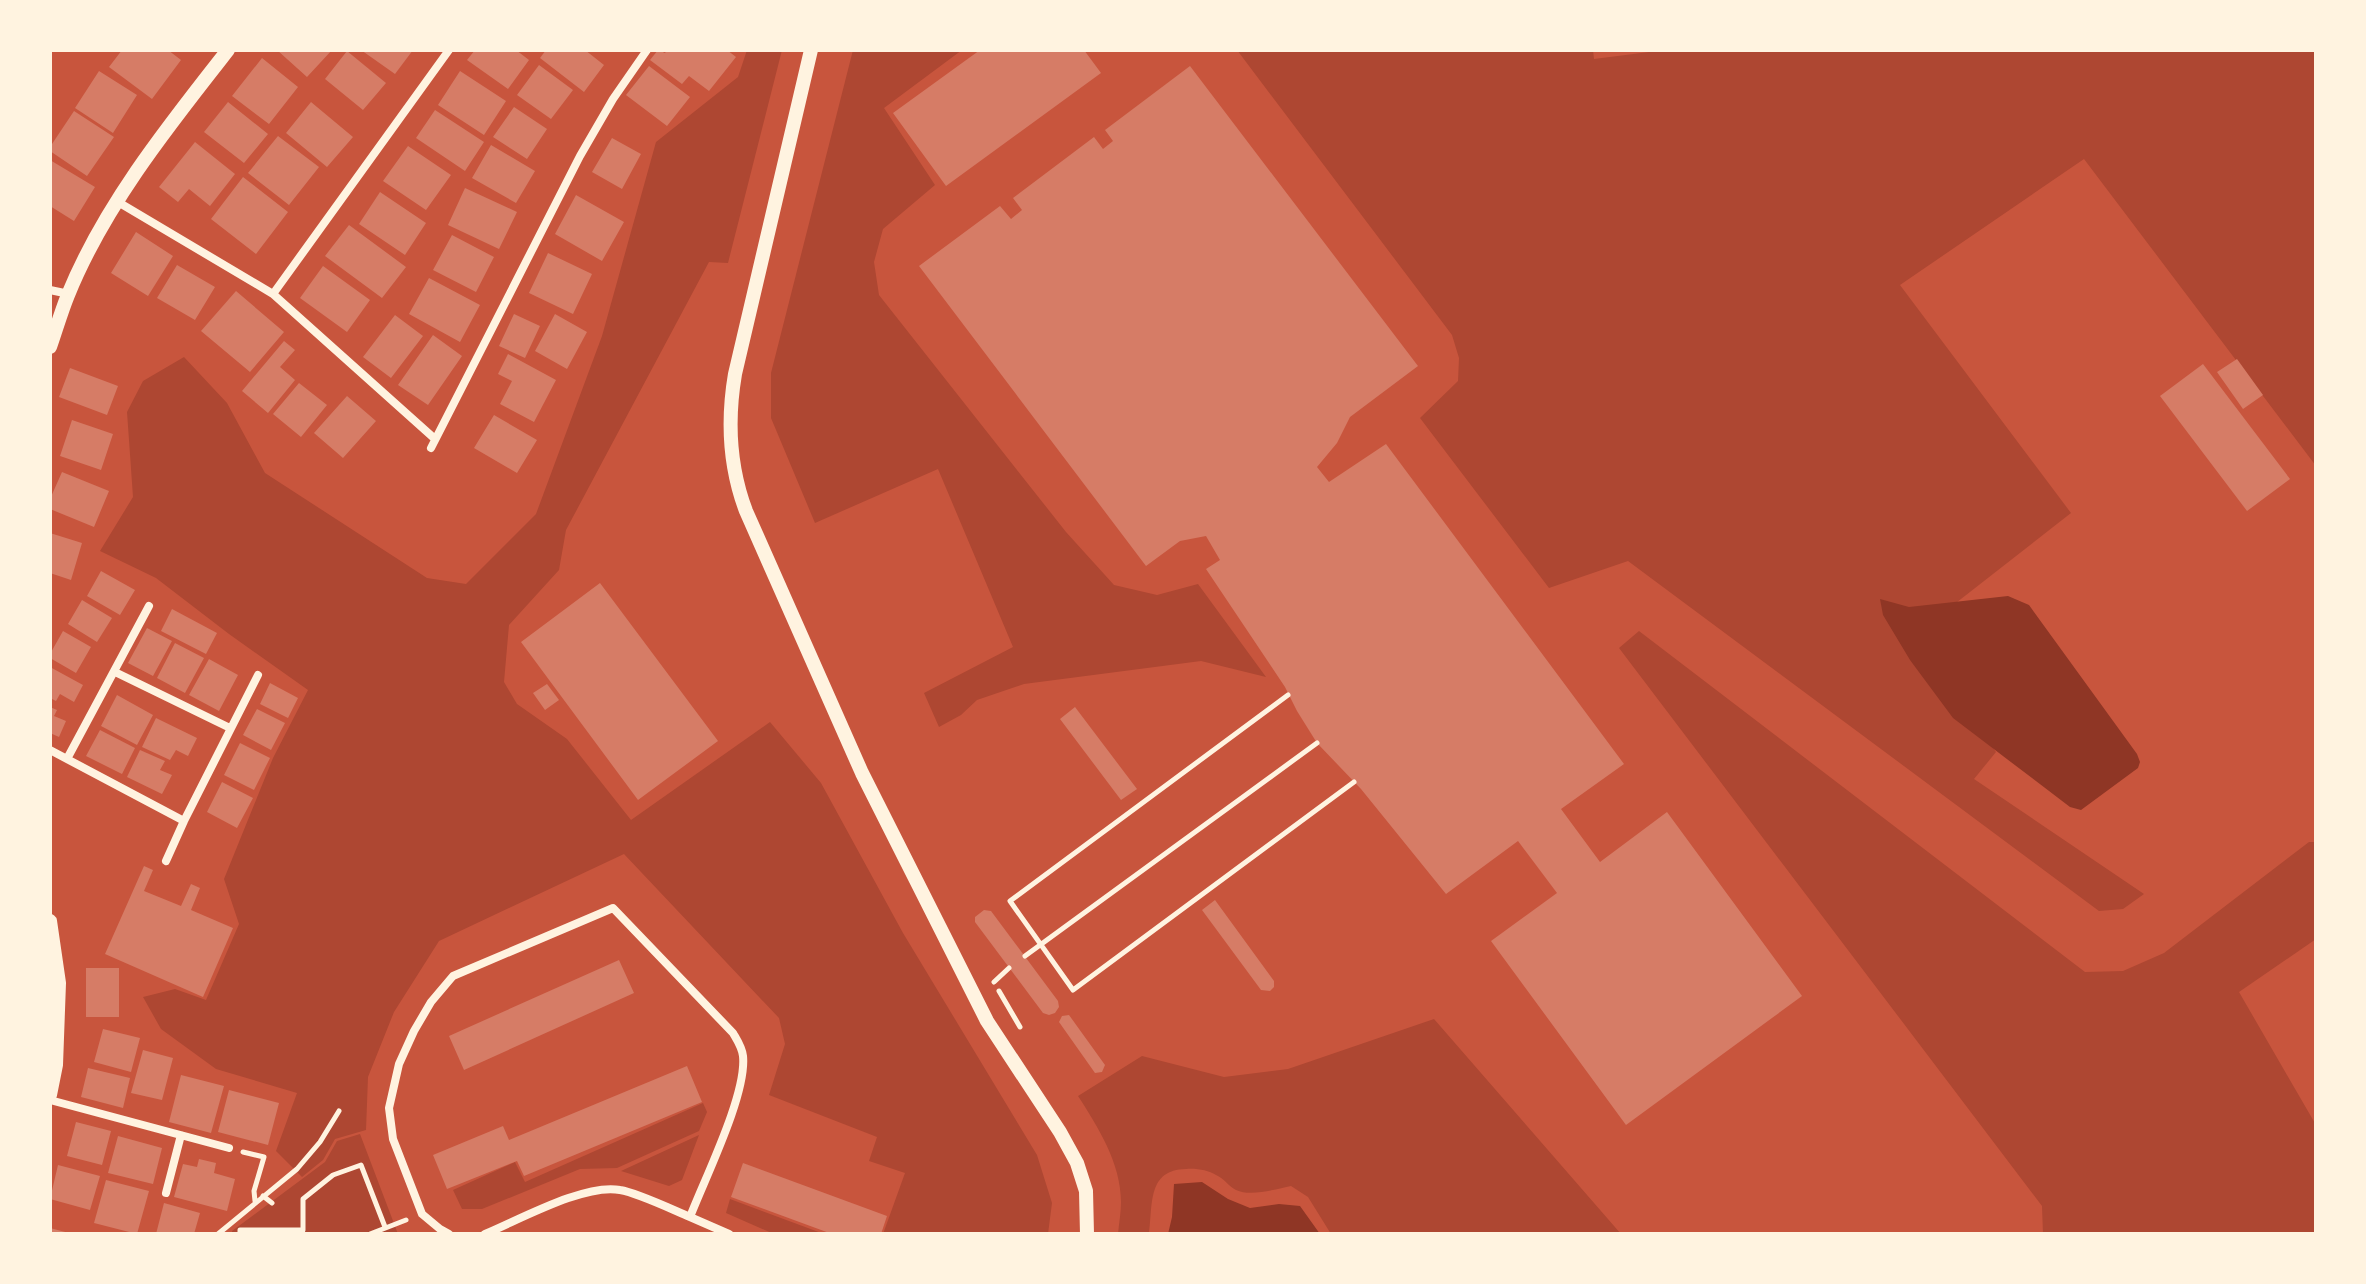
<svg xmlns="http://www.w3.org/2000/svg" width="2366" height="1284" font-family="Signika,sans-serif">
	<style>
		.green { fill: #ae4732 }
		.water { fill: #8f3625 }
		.building { fill: #d67c66 }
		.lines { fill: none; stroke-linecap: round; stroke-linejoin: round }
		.path { stroke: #fff3e0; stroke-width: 5 }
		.minor { stroke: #fff3e0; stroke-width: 8 }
		.tertiary { stroke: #fff3e0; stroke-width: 14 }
	</style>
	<rect width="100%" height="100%" fill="#c8553d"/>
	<path class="green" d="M747,50H782L728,263L709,262L566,530L559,570L509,625L504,682L517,704L567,739L631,820L770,722L821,783L903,933L1037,1155L1052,1203L1048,1234H883L905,1173L869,1161L877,1137L769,1095L785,1044L779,1018L624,854L439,941L394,1012L368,1077L366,1130L335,1139L323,1160L302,1177L276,1151L297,1093L216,1069L161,1029L143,997L175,989L206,1000L239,924L224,879L273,758L308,690L229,634L156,578L100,551L133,497L127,412L143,381L184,357L227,403L265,473L427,578L466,584L536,514L602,336L656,142L738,77Z
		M853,50H962L884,108L935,185L883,229L874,262L879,295L1066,532L1114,585L1157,595L1198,584L1266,677L1201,661L1024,684L977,700L961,715L939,727L924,693L1013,647L938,469L815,523L771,418V373Z
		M1237,50H1593L1594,59L1665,50H2316V466L2084,159L1900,285L2071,513L1911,638L1996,752L1974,779L2144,894L2123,909L2099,911L1628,561L1549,588L1420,418L1458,381L1459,358L1452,335Z
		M1639,631L2085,972L2123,971L2164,953L2309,842H2316V939L2239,992L2316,1125V1234H2043L2042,1206L1619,648Z
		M1434,1019L1621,1234H1331L1308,1197L1291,1186C1276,1189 1251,1197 1236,1190C1229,1187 1224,1178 1216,1175C1208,1170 1196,1168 1186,1169C1147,1170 1153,1204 1149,1234H1118C1119,1223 1121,1212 1121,1202C1121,1163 1098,1127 1078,1096L1142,1056L1224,1077L1288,1069Z
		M703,1103L707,1112L699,1131L617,1168L580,1169L482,1209H462L453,1190L515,1162L525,1182Z
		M360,1134L398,1234H232V1231L325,1162L337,1141Z
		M699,1135L682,1180L669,1186L621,1171Z
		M730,1199L824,1234H774L726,1213Z"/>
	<path class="water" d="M2008,596L2029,605L2137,754L2140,762L2138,768L2081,810L2070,807L1953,718L1910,660L1883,615L1880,599L1909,607Z
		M1202,1182L1228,1199L1250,1208L1279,1204L1300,1206L1320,1234H1168L1172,1217L1174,1184Z"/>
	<path class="building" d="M122,50H168L181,60L152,99L109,67Z
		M277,50H332L307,77Z
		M361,50H413L395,74Z
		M475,50H516L529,60L508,89L467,60Z
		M546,50H585L604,65L584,92L540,58Z
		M658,50L665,53L667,50H727L736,57L709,91L689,76L682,84L650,60Z
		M980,50H1084L1101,73L946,186L893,113Z
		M347,51L386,83L363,110L325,79Z
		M262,58L298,87L269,124L232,96Z
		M539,65L573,90L551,119L517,95Z
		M649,66L690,97L667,126L626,95Z
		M1190,66L1418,366L1350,417L1337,443L1317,467L1329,482L1386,444L1624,764L1561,809L1600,862L1667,812L1802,996L1626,1125L1491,941L1557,893L1518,841L1446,894L1361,789L1317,743L1297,711L1285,687L1206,569L1220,560L1206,536L1180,541L1146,566L919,266L1000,206L1011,219L1022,210L1013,198L1094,137L1103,149L1113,141L1105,130Z
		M99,71L137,95L113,133L75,108Z
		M460,71L506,101L484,135L438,105Z
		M228,102L268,134L244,163L204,132Z
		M311,102L353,137L327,167L286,133Z
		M514,107L547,129L527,159L493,137Z
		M435,110L484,142L465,171L416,138Z
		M74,111L114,137L87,176L50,151V147Z
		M278,136L319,167L289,205L248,173Z
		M612,138L641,154L622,189L592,172Z
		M195,142L235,174L210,206L189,189L178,202L159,187Z
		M491,145L535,171L516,203L472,178Z
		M408,146L451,175L426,210L383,181Z
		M50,160L95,187L74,221L50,206Z
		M243,177L288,212L256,254L211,219Z
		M465,188L517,212L499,249L448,225Z
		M380,192L426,223L405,255L359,224Z
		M576,195L624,222L602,261L555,234Z
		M349,225L406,267L382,298L325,256Z
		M136,232L173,256L148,296L111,273Z
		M452,235L494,257L476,292L433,270Z
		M548,253L592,274L573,314L529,293Z
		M177,265L215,287L195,320L157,298Z
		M323,266L370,300L347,332L300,298Z
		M429,278L480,305L460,342L409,314Z
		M236,291L284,332L250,372L201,331Z
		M514,314L540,326L525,358L499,346Z
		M555,314L587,332L567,369L535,351Z
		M395,315L423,336L391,378L363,357Z
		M433,335L462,356L428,405L398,385Z
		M284,341L295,350L280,367L295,380L268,413L242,391Z
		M508,354L556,380L534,422L500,404L512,381L498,374Z
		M2237,359L2263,395L2243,409L2217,372Z
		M2203,364L2290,479L2247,511L2160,396Z
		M70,368L118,386L107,415L59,397Z
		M299,383L327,405L301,437L273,414Z
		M347,396L376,421L343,458L314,433Z
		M494,415L537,440L517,473L474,448Z
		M72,420L113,434L101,470L60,456Z
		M62,472L109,491L94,527L50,509V499Z
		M50,533L82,543L71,580L50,573Z
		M101,571L135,590L120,615L87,596Z
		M600,583L718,741L638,800L521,642Z
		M82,600L112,618L97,642L68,624Z
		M172,609L217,633L206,654L161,631Z
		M147,628L172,641L153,676L128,663Z
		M63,631L91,647L76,673L50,658V654Z
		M175,643L204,658L185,693L157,678Z
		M209,659L238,675L219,711L189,695Z
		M50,667L83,685L74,702L60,694L56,701L50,698Z
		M270,683L298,698L288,718L260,704Z
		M547,684L559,700L545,710L533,693Z
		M117,695L153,715L137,745L101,726Z
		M50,707L57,710L54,716L66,721L59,737L50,733Z
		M1075,707L1137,789L1121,800L1060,719Z
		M257,709L285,723L271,750L243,735Z
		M156,718L197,738L188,756L176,750L170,760L142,747Z
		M100,730L135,748L122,774L86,756Z
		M240,743L270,758L254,790L224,775Z
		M140,750L165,761L160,770L172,775L162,794L127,777Z
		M222,782L253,798L237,828L207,812Z
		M144,866L153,870L144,891L181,906L191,884L200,888L191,910L233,928L203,997L105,954Z
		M1215,900L1274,981V987L1270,991L1261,990L1202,910Z
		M984,910L991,911L1058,1001L1059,1007L1055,1013L1049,1015L1043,1013L975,922V917Z
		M619,960L634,993L464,1070L449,1036Z
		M86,968H119V1017H86Z
		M1069,1015L1105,1065L1102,1072L1095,1073L1059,1022L1062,1016Z
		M103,1029L140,1038L131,1072L94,1062Z
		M143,1050L173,1058L162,1100L131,1093Z
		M687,1066L702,1102L524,1176L517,1161L447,1189L433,1155L503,1126L509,1140Z
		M88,1068L130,1078L123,1108L81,1097Z
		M181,1075L224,1086L211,1133L169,1122Z
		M229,1090L279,1103L268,1145L218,1132Z
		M76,1122L111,1131L102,1165L67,1156Z
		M118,1136L162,1148L153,1184L108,1173Z
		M199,1159L216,1163L214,1173L235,1179L227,1211L174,1197L183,1164L197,1167Z
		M743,1163L887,1216L881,1234H832L731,1197Z
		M58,1165L100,1176L90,1210L50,1199Z
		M106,1180L149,1191L137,1234L94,1223Z
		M164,1203L200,1213L194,1234H156Z
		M50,1228L69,1233L68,1234H50Z"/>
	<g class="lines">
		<path class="path" d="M1288,695L1010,901L1073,990L1354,782
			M1025,956L1317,743
			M994,982L1009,968
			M999,991L1020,1027
			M243,1152L264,1157L254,1191L255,1201
			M263,1196L272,1203
			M276,1230H303V1199L333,1175L361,1165L385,1227
			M218,1234L297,1169L320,1142L339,1111
			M240,1234V1230H276V1234
			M370,1234L406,1220"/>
		<path class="minor" d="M118,202L273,294L435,439
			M50,290L69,294
			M273,294L449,50
			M431,448L580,156L613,99L647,50
			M115,672L230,728
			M50,750L184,821
			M68,757L149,606
			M166,861L184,821L258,675
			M50,1100L229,1148
			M166,1193L181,1135
			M449,1234L440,1229L422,1214L393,1139L389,1108L399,1064L414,1031L431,1002L453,976L613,908L733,1033C737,1040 742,1047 743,1056C747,1094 705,1178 690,1217L729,1234
			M485,1234C519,1220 585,1183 620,1190C638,1193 671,1209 690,1217"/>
		<path class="tertiary" d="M811,50L735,374C727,421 729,466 746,511L862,773L987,1021L1060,1132L1077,1163L1086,1191L1087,1234
			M50,347C56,330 61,312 68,295C104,206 169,125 228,50
			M50,921L59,983L56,1065L50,1095"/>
	</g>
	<rect width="2366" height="1284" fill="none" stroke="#fff3e0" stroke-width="104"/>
</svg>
